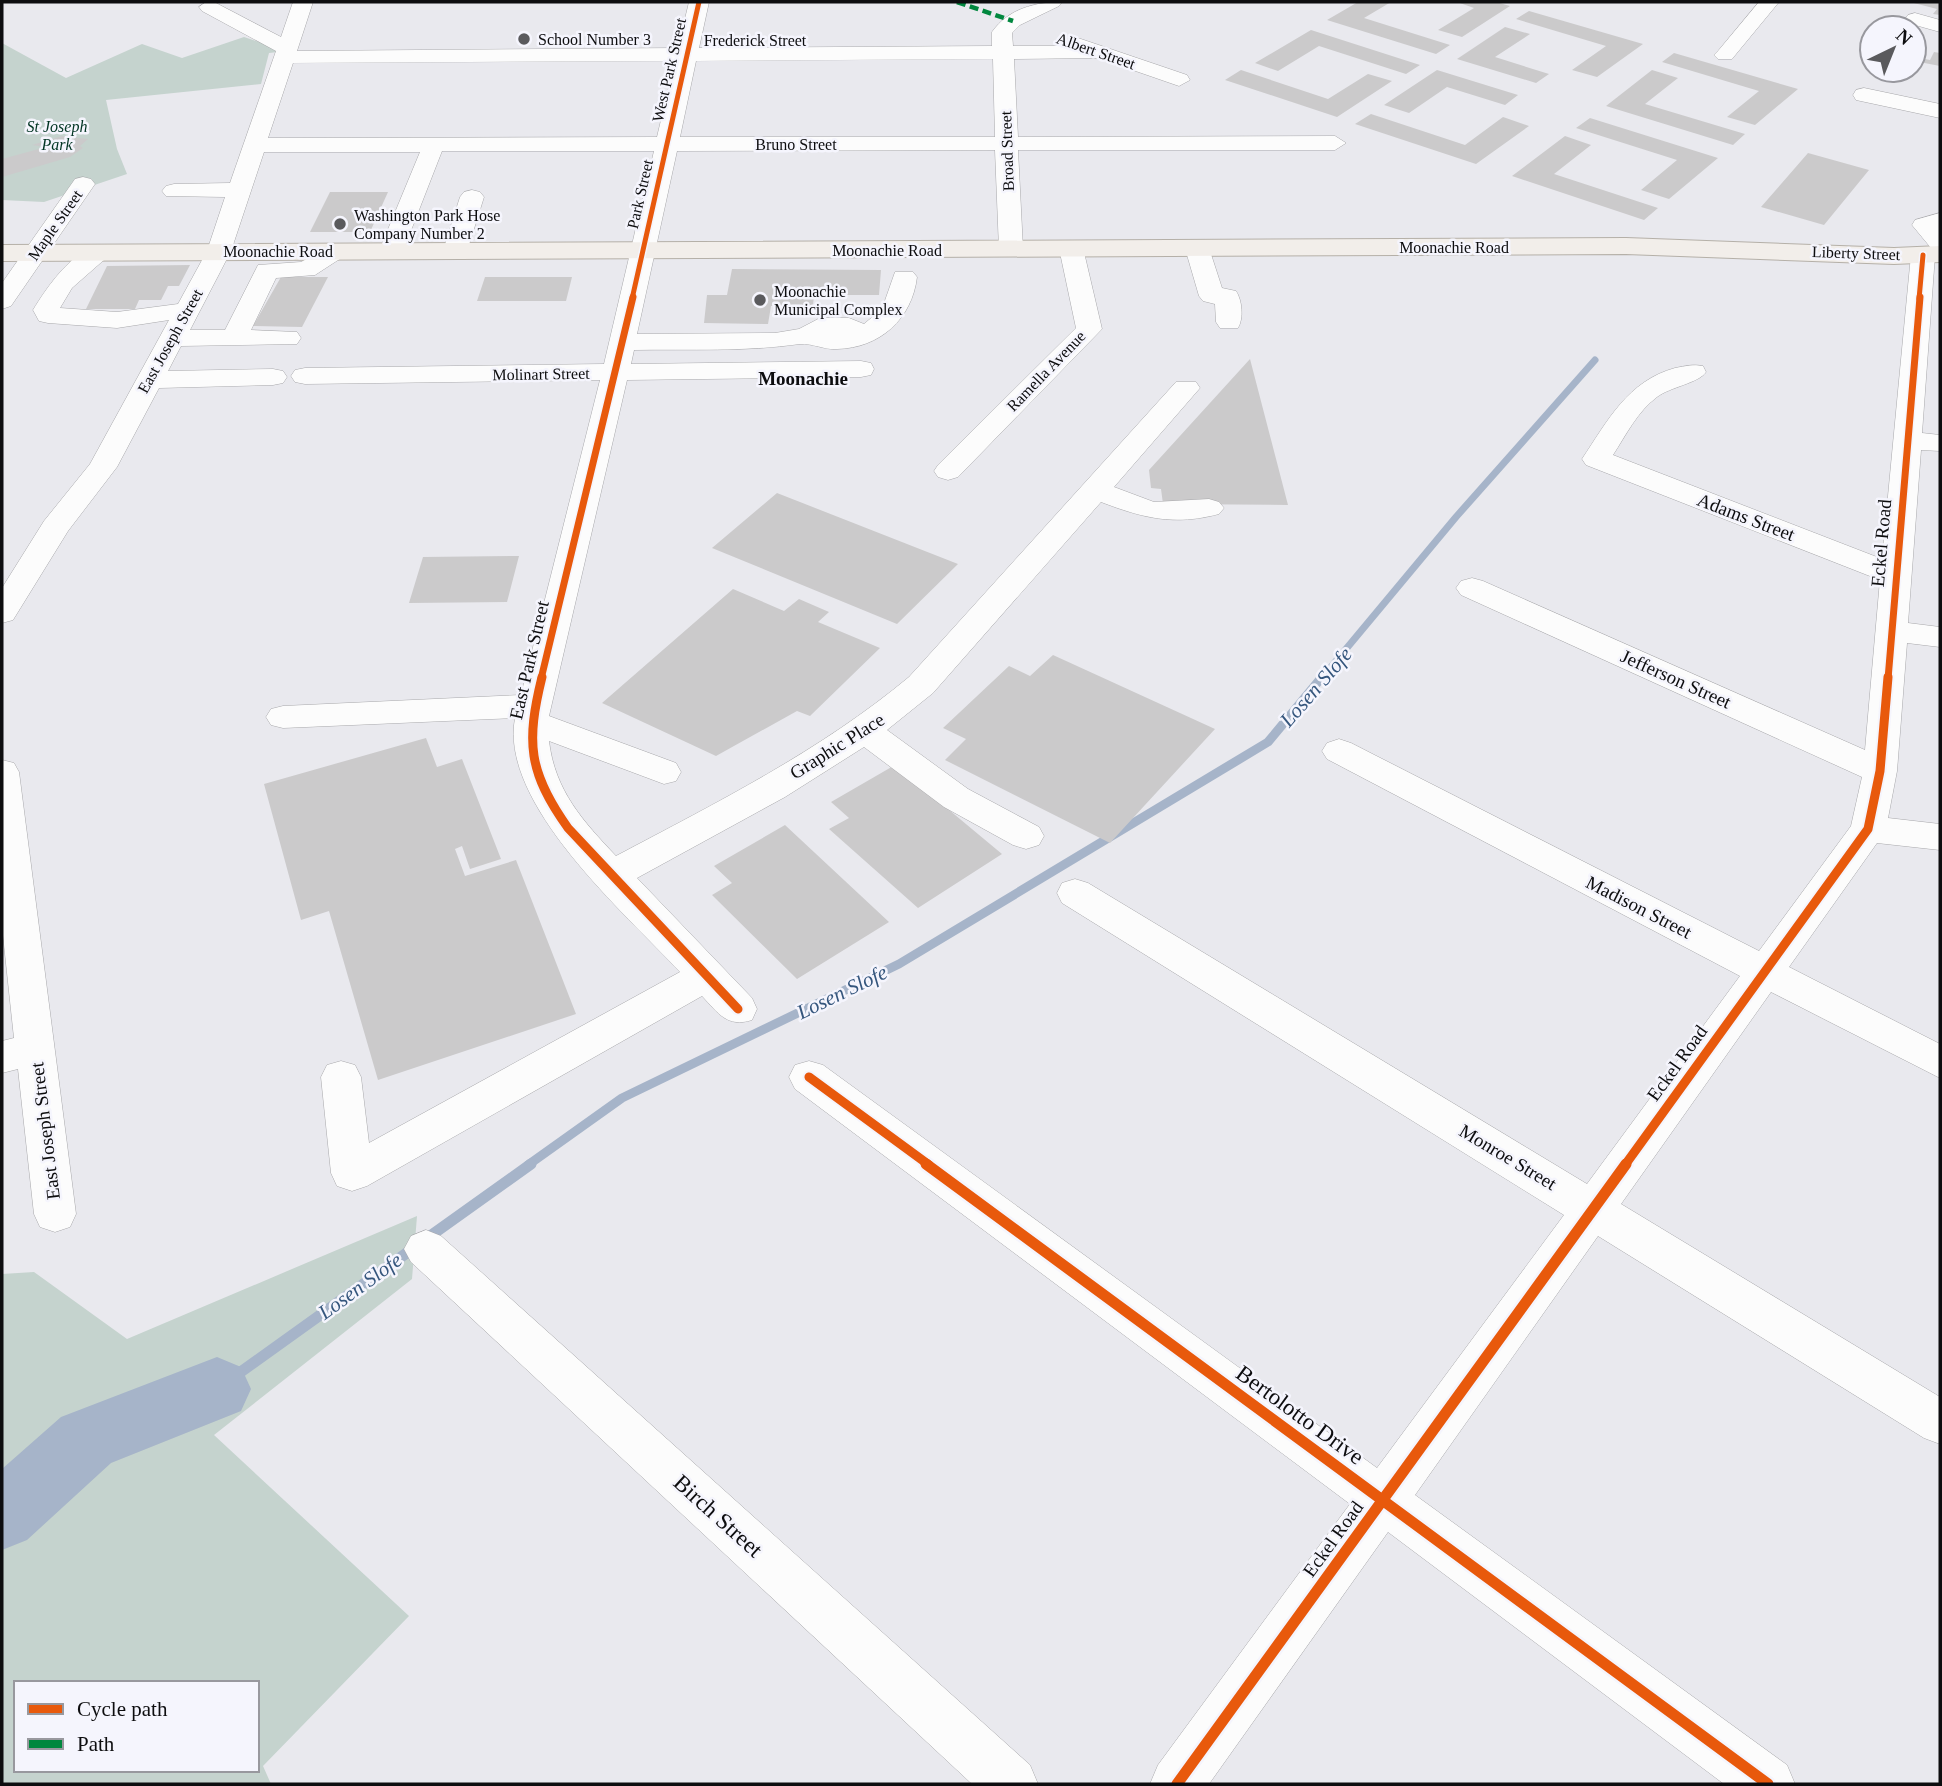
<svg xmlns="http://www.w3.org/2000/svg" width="1942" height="1786" font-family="Georgia,serif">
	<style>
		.green { fill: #c5d3ce; fill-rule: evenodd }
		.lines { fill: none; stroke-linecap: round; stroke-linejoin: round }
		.stream-far2 { stroke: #a6b4c9; stroke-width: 7 }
		.stream-far1 { stroke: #a6b4c9; stroke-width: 9 }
		.stream { stroke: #a6b4c9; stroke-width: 11 }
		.river { fill: #a6b4c9; fill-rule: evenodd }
		.building { fill: #cbcacb }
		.minor-casing { stroke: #a8a8ab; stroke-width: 1 }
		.major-casing { stroke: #b5b0a8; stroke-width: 2 }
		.minor { fill: #fcfcfc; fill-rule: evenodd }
		.major { fill: #f2eeea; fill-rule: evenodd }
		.quiet { stroke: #00873e; stroke-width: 4.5; stroke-dasharray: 9 4.5; stroke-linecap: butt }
		.cycleway-far3-casing { stroke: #f5f5fd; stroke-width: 8 }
		.cycleway-far2-casing { stroke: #f5f5fd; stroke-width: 10 }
		.cycleway-far1-casing { stroke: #f5f5fd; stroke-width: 13 }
		.cycleway-casing { stroke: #f5f5fd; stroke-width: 16 }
		.cycleway-far3 { stroke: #e8590c; stroke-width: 5 }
		.cycleway-far2 { stroke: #e8590c; stroke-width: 7 }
		.cycleway-far1 { stroke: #e8590c; stroke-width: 9 }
		.cycleway { stroke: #e8590c; stroke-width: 11 }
		.poi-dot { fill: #5a5a5d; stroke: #f5f5fd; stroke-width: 2.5 }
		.labels { text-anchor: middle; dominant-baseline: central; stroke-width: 5; stroke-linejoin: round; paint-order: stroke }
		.far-poi-label { font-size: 16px; fill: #0d0d0f; stroke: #f5f5fd; text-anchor: start }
		.far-street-label { font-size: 16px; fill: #0d0d0f; stroke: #f5f5fd }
		.far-park-label { font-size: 16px; font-style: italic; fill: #013422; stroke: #f5f5fd }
		.far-quarter-label { font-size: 19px; font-weight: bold; fill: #0d0d0f; stroke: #f5f5fd }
		.street-label { font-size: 19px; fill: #0d0d0f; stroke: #f5f5fd }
		.water-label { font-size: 21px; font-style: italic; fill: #35567d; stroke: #f5f5fd }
		.near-street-label { font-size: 23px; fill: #0d0d0f; stroke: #f5f5fd }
	</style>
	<rect width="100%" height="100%" fill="#e9e9ee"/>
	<path class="green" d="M244,37L287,51L269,53L261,84L106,100L117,149L127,174L44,202L2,200V43L66,78L142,44L182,58Z
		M417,1216L412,1279L214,1435L409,1616L263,1766L271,1784H2V1274L34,1272L127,1339ZM16,1683H257V1770H16Z"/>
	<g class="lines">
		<path class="stream-far2" d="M1321,679L1456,517L1595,360"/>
		<path class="stream-far1" d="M528,1165L622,1098L899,964L1268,742L1322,677"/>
		<path class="stream" d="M426,1239L531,1164
			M217,1389L415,1247"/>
		<path class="river" d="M217,1357L241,1367L251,1389L241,1411L111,1463L27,1540L2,1550V1469L61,1417Z"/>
	</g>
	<path class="building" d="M1358,2H1391L1364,18L1450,45L1436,54L1327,20Z
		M1457,2H1496L1510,6L1462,37L1438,30L1474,8Z
		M1910,2H1940V15L1933,14L1937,9Z
		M1529,11L1643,44L1597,77L1572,70L1606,46L1516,19Z
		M1505,27L1530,34L1495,57L1549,74L1536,83L1457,59Z
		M1311,30L1420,65L1406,74L1319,46L1278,71L1255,63Z
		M1934,52L1940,53V66L1914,61L1915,57L1930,60Z
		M1674,53L1798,89L1755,125L1727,117L1759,91L1662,62Z
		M1241,70L1328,99L1368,74L1392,81L1337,117L1225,80Z
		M1437,70L1518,95L1505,105L1447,87L1409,113L1384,105Z
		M1652,70L1678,78L1645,104L1745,134L1733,145L1606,106Z
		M1371,114L1465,145L1503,117L1529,126L1476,164L1355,124Z
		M1590,118L1718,158L1669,199L1641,190L1677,160L1576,128Z
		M62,136L88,139L80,146L83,148L70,157L2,177V159L46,147L32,145Z
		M1565,136L1591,145L1554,174L1658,208L1644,220L1512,176Z
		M1808,153L1869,170L1824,225L1761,207Z
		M330,192H388L370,232H310Z
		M190,265L179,286H168L161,300H139L135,309H86L107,266Z
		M732,269L881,270L879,295H814L813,306H771L768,324L704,323L707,295H727Z
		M281,277H328L302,327L253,326Z
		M485,277H572L566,301H477Z
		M1250,359L1288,505L1163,504L1161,489L1151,488L1149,470Z
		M777,493L958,564L897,624L712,548Z
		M519,556L507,602L409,603L423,557Z
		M733,589L784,611L799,599L829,612L818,622L880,648L810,716L797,711L716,756L602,703Z
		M1053,655L1215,729L1110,843L945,760L966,739L943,728L1009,666L1030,676Z
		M426,738L437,767L462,759L501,859L470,869L462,846L455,849L465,876L516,860L576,1014L378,1080L329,911L301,920L264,784Z
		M895,765L1002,854L918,908L829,829L849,818L831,802Z
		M785,825L889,922L797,979L712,895L732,883L714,866Z"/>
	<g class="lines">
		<g class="minor-casing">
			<path id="minor" d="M206,2L216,3L281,37L293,2H313L297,51L678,48L689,2H709L699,48L992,46V32C1008,9 1035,2 1062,2L1059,6L1020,25L1012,33L1013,46H1069L1071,40L1078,38L1187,75L1190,80L1179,86L1098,58L1014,59L1018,137L1335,136L1346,143L1335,150H1018L1023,249L1020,254H1002L999,249L995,150L677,151L637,334L775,333L799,329L820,318H849L864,324L882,309L895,272H913L917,277C912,319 880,348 837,349C825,350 812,343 800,344C745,352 690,349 634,350L631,364L861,361L871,363L874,369L871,375L861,377L627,380L549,716L676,763L681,772L676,781L664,784L549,741C555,791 583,821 616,856C718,802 820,751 909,677L1176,382H1196L1200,388L1114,487L1154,502L1209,499L1219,502L1224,508L1219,514C1174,526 1143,518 1101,502L933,693L887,730L968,789L1039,827L1044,836L1039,845L1026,849L1013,845L944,807L864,747L785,797L637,878L752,998L757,1009L752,1020C727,1028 718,1013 702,996L367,1186L352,1191L337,1186L331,1173L321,1077L327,1065L341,1061L355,1065L361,1077L369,1143L680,972C625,913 499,804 515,718L283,728L271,725L266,717L271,709L283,706L521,695L600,380L305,384L295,382L291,376L295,370L305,368L604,364L654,151H442L403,251L400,256H382L379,251L420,152H264L231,251L190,330H225L258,265L301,262L331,246H349L352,251L315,275L276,278L251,330L297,332L301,338L297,344L181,346L168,371L273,369L283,371L287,377L283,383L273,385L159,388L117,467L68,531L13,620L2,623V588L44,521L90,464L169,320L117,328L48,323L39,321L33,310C47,287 79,239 110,247L113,252L72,288L60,308L117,312L178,304L207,251L225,197L166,196L162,191L166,186L174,184L230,183L276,51L202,11L199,7ZM993,59L995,137H680L696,61ZM675,61L657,137L268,138L293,63Z
				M1759,2H1779L1732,59H1718L1714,55L1718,51Z
				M1915,13L1940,20V32L1908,23L1905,19L1908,15Z
				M1864,88L1940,104V118L1856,100L1853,95L1856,90Z
				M83,177L91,179L95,184L11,306L2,309V283L75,179Z
				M472,190L480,192L484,197L467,251L464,256H446L443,251L460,197L464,192Z
				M1940,213V250L1931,248L1912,225L1915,220Z
				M1071,241L1080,243L1083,248L1102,329L958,477L948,480L938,477L934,471L938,465L1076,328L1059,248L1062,243Z
				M1197,241L1206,243L1209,248L1222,288L1236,291C1242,300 1244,318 1238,328H1220L1216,322L1215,304L1203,301L1199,296L1185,248L1188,243Z
				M1923,248L1932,250L1935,255L1922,433L1940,435V451L1921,450L1908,623L1940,627V647L1907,643L1897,771L1888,818L1940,824V850L1877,843L1789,967L1940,1044V1078L1771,992L1621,1204L1940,1397V1444L1924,1438L1598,1236L1415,1495L1787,1765L1795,1784H1724L1388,1532L1209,1784H1150L1158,1765L1350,1504L795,1089L789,1077L795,1065L809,1061L823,1065L1377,1468L1564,1215L1062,903L1057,893L1062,883L1075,879L1088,883L1587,1184L1740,976L1327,759L1322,751L1327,743L1339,739L1351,743L1759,951L1851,826L1862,777L1461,595L1456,588L1461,581L1472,578L1483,581L1865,750L1880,580L1586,465L1582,459C1608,420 1628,381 1675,368C1686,366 1692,364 1703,366L1706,372C1699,383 1670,387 1657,397C1637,412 1626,435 1613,455L1882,559L1911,255L1914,250Z
				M2,760L14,763L19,772L76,1214L70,1227L55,1232L40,1227L34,1214L18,1069L2,1073V1041L14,1038L2,926Z
				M426,1230L441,1236L1030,1765L1038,1784H972L411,1262L404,1249L411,1236Z"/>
		</g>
		<g class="major-casing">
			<path id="major" d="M1626,238L1894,248L1940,246V262L1894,264L1626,254L2,261V245Z"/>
		</g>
		<use href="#minor" class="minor"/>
		<use href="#major" class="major"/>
		<path class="quiet" d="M957,2L1013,21"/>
		<g class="cycleway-far3-casing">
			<path id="cycleway-far3" d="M632,299L699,2
				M1919,299L1923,255"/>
		</g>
		<g class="cycleway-far2-casing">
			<path id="cycleway-far2" d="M541,679L633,297
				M1888,679L1920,297"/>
		</g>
		<g class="cycleway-far1-casing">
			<path id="cycleway-far1" d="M542,677C526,742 528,772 568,828L738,1009
				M809,1077L929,1165
				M1625,1165L1868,829L1880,771L1888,677"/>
		</g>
		<g class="cycleway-casing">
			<path id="cycleway" d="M926,1164L1768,1784
				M1177,1784L1626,1164"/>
		</g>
		<use href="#cycleway-far3" class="cycleway-far3"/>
		<use href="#cycleway-far2" class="cycleway-far2"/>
		<use href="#cycleway-far1" class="cycleway-far1"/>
		<use href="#cycleway" class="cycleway"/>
	</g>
	<g class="poi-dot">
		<circle cx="524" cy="39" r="7"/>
		<circle cx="340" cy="224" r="7"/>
		<circle cx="760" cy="300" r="7"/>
	</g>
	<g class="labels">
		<g class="far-poi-label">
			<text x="538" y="39">School Number 3</text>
			<text x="354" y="215">Washington Park Hose<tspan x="354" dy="18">Company Number 2</tspan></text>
			<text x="774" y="291">Moonachie<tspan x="774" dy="18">Municipal Complex</tspan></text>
		</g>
		<g class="far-street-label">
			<text x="755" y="40">Frederick Street</text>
			<text transform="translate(1096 51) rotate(19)">Albert Street</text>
			<text transform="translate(669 70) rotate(-77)">West Park Street</text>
			<text x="796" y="144">Bruno Street</text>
			<text transform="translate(1007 151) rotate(-92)">Broad Street</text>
			<text transform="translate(640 194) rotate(-77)">Park Street</text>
			<text transform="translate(55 225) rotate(-55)">Maple Street</text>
			<text x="1454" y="247">Moonachie Road</text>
			<text x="887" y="250">Moonachie Road</text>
			<text x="278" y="251">Moonachie Road</text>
			<text transform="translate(1856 253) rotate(2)">Liberty Street</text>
			<text transform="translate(170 341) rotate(-61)">East Joseph Street</text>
			<text transform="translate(1046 371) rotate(-46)">Ramella Avenue</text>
			<text transform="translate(541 374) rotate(-1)">Molinart Street</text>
		</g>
		<g class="far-park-label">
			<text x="57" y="126">St Joseph<tspan x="57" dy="18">Park</tspan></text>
		</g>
		<g class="far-quarter-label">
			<text x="803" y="378">Moonachie</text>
		</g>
		<g class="street-label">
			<text transform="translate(1746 517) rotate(21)">Adams Street</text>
			<text transform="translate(1881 543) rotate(-85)">Eckel Road</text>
			<text transform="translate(529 660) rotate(-77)">East Park Street</text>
			<text transform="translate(1676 679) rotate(24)">Jefferson Street</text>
			<text transform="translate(837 746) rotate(-32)">Graphic Place</text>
			<text transform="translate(1639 907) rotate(27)">Madison Street</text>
			<text transform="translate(1677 1063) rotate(-54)">Eckel Road</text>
			<text transform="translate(45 1131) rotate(-97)">East Joseph Street</text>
			<text transform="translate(1508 1157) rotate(31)">Monroe Street</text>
			<text transform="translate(1333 1539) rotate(-54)">Eckel Road</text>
		</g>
		<g class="water-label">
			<text transform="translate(1316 687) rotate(-49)">Losen Slofe</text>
			<text transform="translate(842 992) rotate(-26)">Losen Slofe</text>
			<text transform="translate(360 1286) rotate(-36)">Losen Slofe</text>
		</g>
		<g class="near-street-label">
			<text transform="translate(1300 1415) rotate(36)">Bertolotto Drive</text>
			<text transform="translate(718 1516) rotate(42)">Birch Street</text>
		</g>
	</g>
	<rect width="1942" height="1786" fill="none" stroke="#0d0d0f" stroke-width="7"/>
	<rect x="14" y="1681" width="245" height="91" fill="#f5f5fd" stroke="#98989e" stroke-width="2"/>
	<rect x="28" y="1704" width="35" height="10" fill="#e8590c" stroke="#98989e" stroke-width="2"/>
	<text x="77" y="1716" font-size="21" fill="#0d0d0f">Cycle path</text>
	<rect x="28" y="1739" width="35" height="10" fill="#00873e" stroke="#98989e" stroke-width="2"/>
	<text x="77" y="1751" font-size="21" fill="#0d0d0f">Path</text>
	<g transform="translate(1893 49) rotate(43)"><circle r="33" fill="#f5f5fd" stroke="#98989e" stroke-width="2"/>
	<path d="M0-5L12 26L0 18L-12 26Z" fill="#5a5a5d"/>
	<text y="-10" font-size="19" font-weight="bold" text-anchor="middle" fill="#0d0d0f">N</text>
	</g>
</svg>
